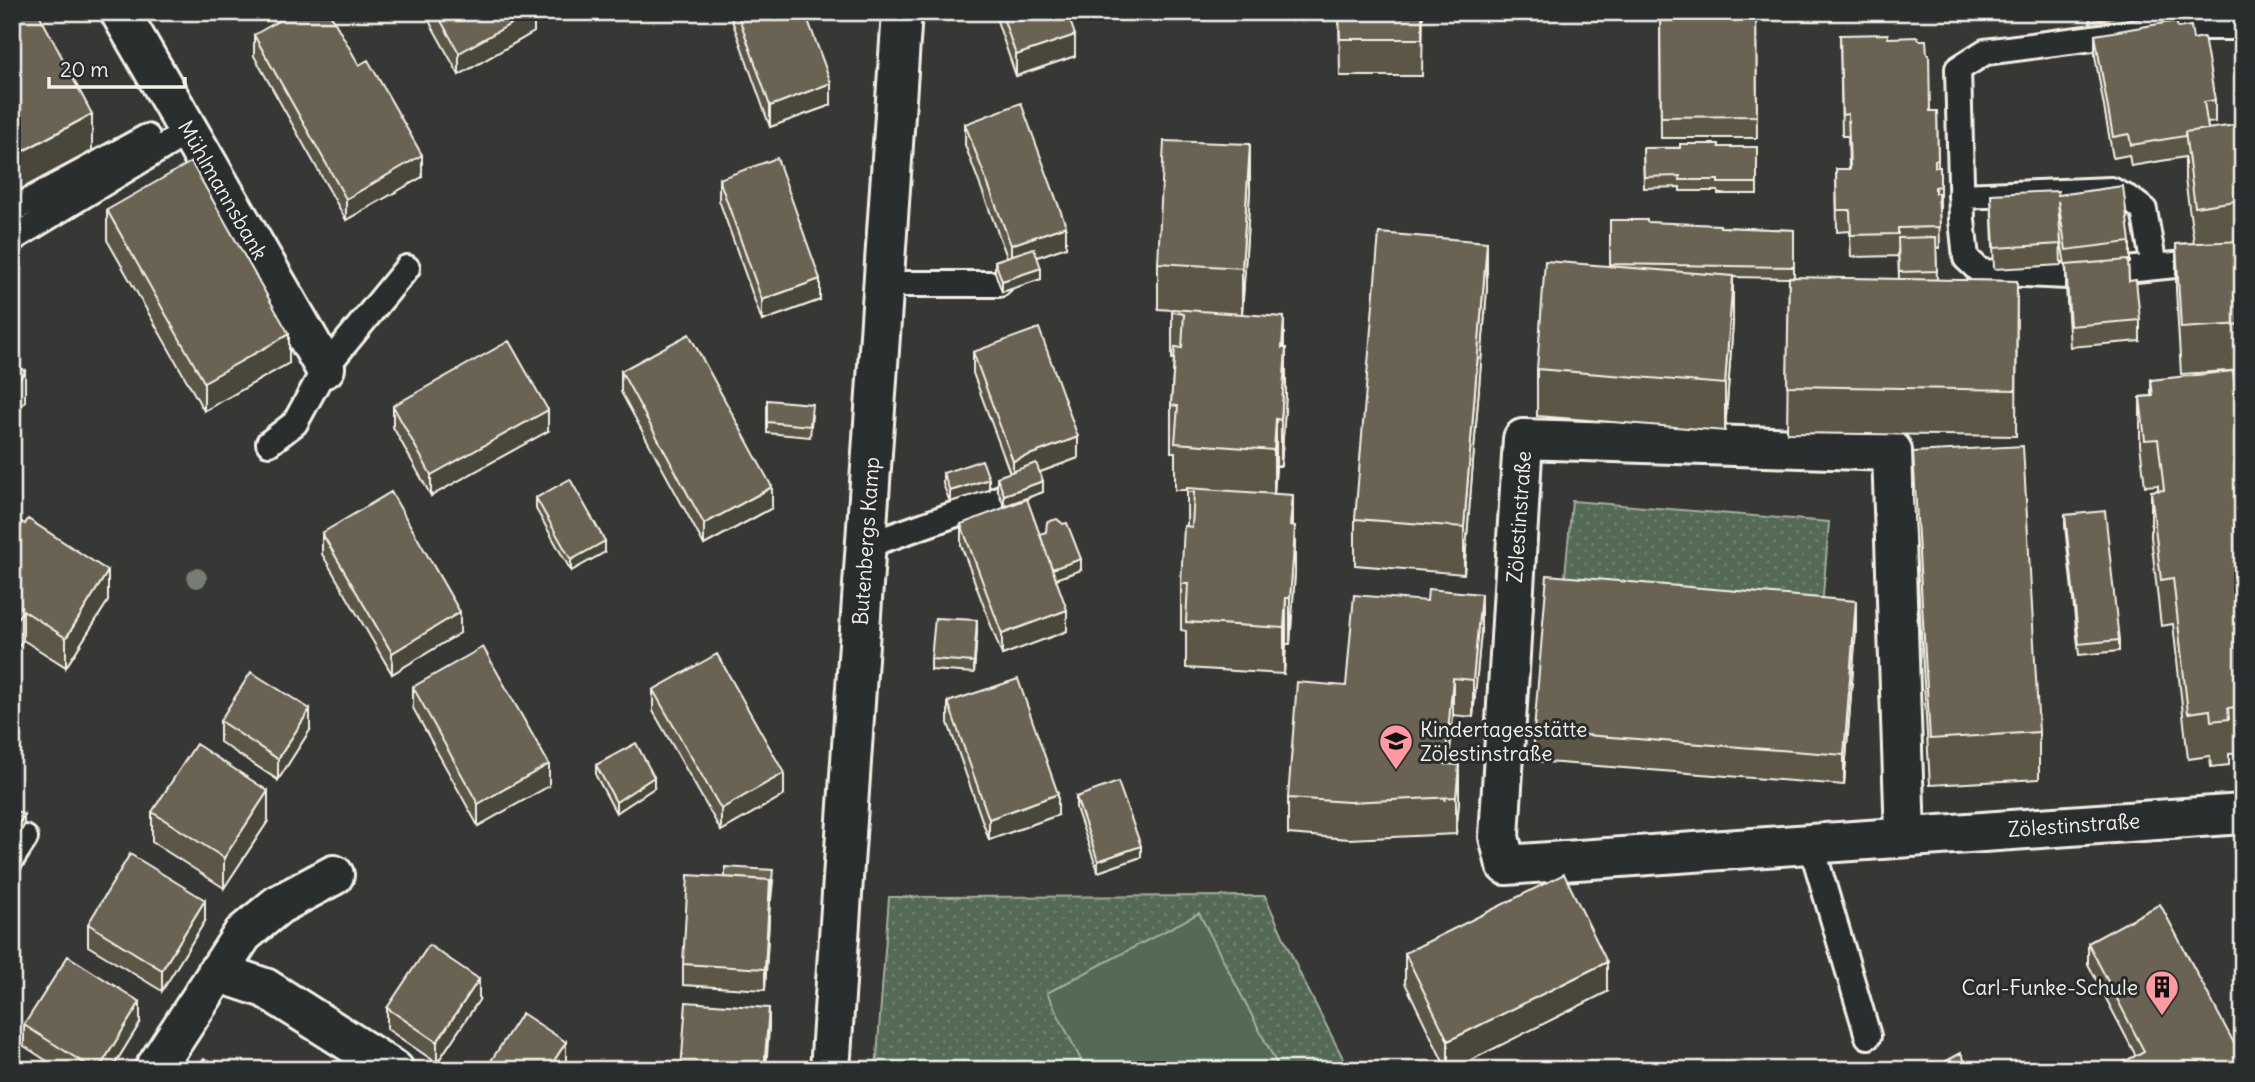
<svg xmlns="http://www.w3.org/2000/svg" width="2255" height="1082" font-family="Delius,sans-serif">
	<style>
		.park { fill: url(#park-dots); stroke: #a4ae9f; stroke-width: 2 }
		.garden { fill: #556b56; stroke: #a4ae9f; stroke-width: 2 }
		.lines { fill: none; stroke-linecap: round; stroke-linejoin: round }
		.lane-casing { stroke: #f4f1e8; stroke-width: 30 }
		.street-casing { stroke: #f4f1e8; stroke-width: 44 }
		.lane { stroke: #2a2d2e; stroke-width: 24 }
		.street { stroke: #2a2d2e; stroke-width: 38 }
		.tree { fill: #777d73 }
		.wall { fill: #5b5647; stroke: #f4f1e8; stroke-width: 2 }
		.shaded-wall { fill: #4a463a; stroke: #f4f1e8; stroke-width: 2 }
		.building { fill: #6a6453; stroke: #f4f1e8; stroke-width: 2 }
		.labels { text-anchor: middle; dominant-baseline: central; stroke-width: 6; stroke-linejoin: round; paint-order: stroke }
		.street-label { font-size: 21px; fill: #f4f1e8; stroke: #2a2d2e }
		.poi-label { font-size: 21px; fill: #f4f1e8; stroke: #2a2d2e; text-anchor: start }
	</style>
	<defs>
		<pattern id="park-dots" width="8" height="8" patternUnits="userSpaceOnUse" patternTransform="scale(1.75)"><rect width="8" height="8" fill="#556b56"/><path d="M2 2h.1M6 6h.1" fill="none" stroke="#6e816e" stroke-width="1.8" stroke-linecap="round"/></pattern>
	</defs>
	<rect width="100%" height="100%" fill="#373835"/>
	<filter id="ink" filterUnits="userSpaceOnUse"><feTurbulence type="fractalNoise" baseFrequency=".0143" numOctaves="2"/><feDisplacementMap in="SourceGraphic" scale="14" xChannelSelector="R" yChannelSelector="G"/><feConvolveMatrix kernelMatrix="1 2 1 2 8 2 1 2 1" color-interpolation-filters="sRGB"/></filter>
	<g filter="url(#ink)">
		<path class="park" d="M1572,501L1829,522L1822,608L1564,586Z
			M1265,896L1300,974L1349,1070H876L889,897Z"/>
		<path class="garden" d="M1199,913L1280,1070H1086L1047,993Z"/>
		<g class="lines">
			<g class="lane-casing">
				<path id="lane" d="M2243,27H2178L1985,52L1958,69L1962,220L1966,258L1981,272L2068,276L2243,258
					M1961,196L2111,190L2131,200L2144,210L2154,267
					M12,210L147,137
					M12,239L189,131
					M884,284H999
					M269,443L295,423L325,368L407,268
					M865,546L1001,498
					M1811,844L1868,1036
					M12,858L25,838"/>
			</g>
			<g class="street-casing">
				<path id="street" d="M120,12L325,368
					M1905,837L1892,451L1523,439L1499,837L1506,865L2243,814
					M217,972L265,988L394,1070
					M154,1070L243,934L278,905L334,875
					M830,1070L902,12"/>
			</g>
			<use href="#lane" class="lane"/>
			<use href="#street" class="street"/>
		</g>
		<circle class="tree" cx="197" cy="578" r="10"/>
		<path class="wall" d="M424,12H534V32L459,75Z
			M729,12H805L831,105L770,127Z
			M994,12H1067L1075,56L1016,76Z
			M1339,12H1423L1422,76H1340Z
			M1660,12H1756L1757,138H1661Z
			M2178,28L2193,39L2215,100V122L2207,123L2208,129L2243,124V370L2181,374L2176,290V244L2194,243L2185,179V157L2131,166L2129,155L2113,158L2095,56V35Z
			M254,35L422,177L346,220L254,56Z
			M1840,35L1888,38L1930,111H1937L1938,167H1940V208H1939L1940,248H1936L1937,280L2017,281L2016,436L1787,433L1789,278L1733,277V322L1725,431L1537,416V369L1610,266V220L1720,227L1794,230V278L1899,279L1898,249V256L1851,257L1850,231L1837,232L1836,169H1849L1848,136H1842Z
			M965,124L1066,247L1037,257L1041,279L1002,292L995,272V261L1007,257L965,145Z
			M1757,147V194H1718V191H1680V187L1644,188L1643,148Z
			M719,179L820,300L762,321L719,200Z
			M1250,191L1242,314L1284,348L1286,394L1281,466H1276L1274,494L1293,526L1295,572L1290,644H1286L1284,674L1186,668V631L1181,630V584L1187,526V490H1175V452H1171V405L1174,359H1172V310L1158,309V263Z
			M1991,194L2058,195L2130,242V263H2128L2129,281L2140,320V341L2070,347L2066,287V271L2060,234L2061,265L1994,269Z
			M107,210L289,363L204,411L107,240Z
			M1487,288L1464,574L1355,565V519Z
			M973,352L1078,458L1040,472L1043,492L1004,506L997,488V477L1010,473L973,373Z
			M621,371L772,508L704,545L621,392Z
			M2151,380L2243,461V753L2229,754V765L2211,767L2210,756L2188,759L2173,624L2161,626L2151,537V491L2158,490V485L2145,486L2140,444V397L2151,396Z
			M767,400L812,415L810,437L767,433Z
			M393,406L548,431L431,496L393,427Z
			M1913,452L2039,732V779L1930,785L1913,498Z
			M943,473L989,490L950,502L943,484Z
			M536,498L605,552L571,571L536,509Z
			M2065,515L2119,640V651L2079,655L2065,526Z
			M12,516L108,601L66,667L23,640Z
			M961,524L1040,534L1081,570L1056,579L1067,631L1002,655L961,545Z
			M322,533L460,633L392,674L322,554Z
			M1856,630L1844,785L1534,761V731Z
			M977,631L974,673L931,670V659Z
			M1481,631L1473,717L1453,715L1449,764L1459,802L1456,834L1349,839L1288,834V798L1346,686Z
			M413,687L549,786L478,826L413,708Z
			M653,690L784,795L721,831L653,711Z
			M948,702L1058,815L989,840L948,723Z
			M220,721L310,730L278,780L220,742Z
			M596,765L654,788L616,813L596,776Z
			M1076,797L1141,857L1098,872L1076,808Z
			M152,812L268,821L224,888L152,842Z
			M773,881L771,900H770L765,990L683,985V964Z
			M205,921L162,991L88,946V924Z
			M2088,943L2243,1060L2136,1056L2088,964Z
			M1405,953L1607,992L1451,1070H1447L1405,983Z
			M479,1000L437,1063L387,1029V1008Z
			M140,1023L111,1070H61L24,1046V1025Z"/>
		<path class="shaded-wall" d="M532,12H534V32L459,75V53Z
			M2090,12H2136L2090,22Z
			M1075,35V56L1016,76V55Z
			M831,83V105L770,127V106Z
			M92,114V151L12,194V157Z
			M1250,144V191L1242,314V268Z
			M422,155V177L346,220V199Z
			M1066,226V247L1011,266V245Z
			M1487,242V288L1464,574V527Z
			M1041,268V279L1002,292V281Z
			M1733,276V322L1725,431V384Z
			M820,279V300L762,321V300Z
			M1284,317V363L1282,348Z
			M289,334V363L204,411V382Z
			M1286,348V394L1281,466V420Z
			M25,371V401L12,420V390Z
			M548,410V431L431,496V475Z
			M1276,419V466L1274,497V450Z
			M1078,437V458L1013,482V461Z
			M989,479V490L950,502V491Z
			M1043,481V492L1004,506V495Z
			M772,487V508L704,545V524Z
			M1293,495V541L1290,525Z
			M1295,526V572L1290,644V598Z
			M605,541V552L571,571V560Z
			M1081,559V570L1049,581V570Z
			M108,571V601L66,667V638Z
			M1481,594V631L1473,717V680Z
			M1286,598V644L1284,674V628Z
			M1856,601V630L1844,785V755Z
			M23,610V640L12,656V626Z
			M1067,610V631L1002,655V634Z
			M460,612V633L392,674V653Z
			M977,620V631L974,673V662Z
			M1453,678V715L1445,801V764Z
			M310,709V730L278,780V759Z
			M549,764V786L478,826V804Z
			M1459,765V802L1456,834V797Z
			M784,773V795L721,831V809Z
			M654,777V788L616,813V802Z
			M268,791V821L224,888V858Z
			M1058,794V815L989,840V819Z
			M24,815V826L12,845V834Z
			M1141,846V857L1098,872V861Z
			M770,880V901L765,990V969Z
			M205,900V921L162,991V970Z
			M1607,962V992L1451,1070H1448V1041Z
			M479,979V1000L437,1063V1042Z
			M140,1002V1023L111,1070H98Z
			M769,1008V1029L766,1070H764Z
			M566,1042V1063L562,1070H548Z"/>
		<path class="building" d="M12,12H38L92,114L12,157Z
			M294,12H329L359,65L368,60L422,155L346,199L254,35Z
			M436,12H532L459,53Z
			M737,12H805L831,83L770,106Z
			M1001,12H1067L1075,35L1016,55Z
			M1339,12H1422V39H1340Z
			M1660,12H1756L1757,116L1661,117Z
			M2176,21L2178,28L2191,26L2193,39L2204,37L2215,100L2204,102L2208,129L2185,132V136L2131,145L2129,134L2113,137L2095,35Z
			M1888,34V38L1918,37L1919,40H1926L1927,54H1929L1930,111H1937L1938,160H1935V167H1940V186L1935,187V193H1938L1940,227L1898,228V234L1851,235L1850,210H1837L1836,169H1850L1848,114L1842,115L1840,35Z
			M1021,103L1066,226L1011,245L965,124Z
			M2243,124V200L2195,207L2185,132Z
			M1164,141L1250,144L1242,268L1158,263Z
			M1680,144H1719V147H1757V183H1718V180H1680V176L1644,177L1643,148H1680Z
			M777,158L820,279L762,300L719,179Z
			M191,162L289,334L204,382L107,210Z
			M2123,186L2130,242L2066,250L2058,201L2061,244L1994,248L1991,194L2058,191V195Z
			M1610,220H1647V222L1720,225V227L1794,230V267L1610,264Z
			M1379,233L1487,242L1464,527L1355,519Z
			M1936,237L1937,271L1899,272L1898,238Z
			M2243,241V324L2181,328L2176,244Z
			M1034,248L1041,268L1002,281L995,261Z
			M2128,260L2129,281L2136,280L2140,320L2070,326L2066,265Z
			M1545,261L1733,276L1725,384L1537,369Z
			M1789,277L2017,281L2016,390L1787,386Z
			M1172,309L1284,317L1282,348H1286L1281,420L1276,419L1274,450L1175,443L1178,406L1171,405L1175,347L1182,348L1184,314L1172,312Z
			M1039,328L1078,437L1013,461L973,352Z
			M689,334L772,487L704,524L621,371Z
			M509,341L548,410L431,475L393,406Z
			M12,362L25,371L12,390Z
			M2233,371L2243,461V706L2228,708L2229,719L2211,721L2210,710L2188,713L2173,578L2161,580L2151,491L2164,490L2158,439L2145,440L2140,397L2153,396L2151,380Z
			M767,400L812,404L810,426L767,422Z
			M2023,446L2039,732L1930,739L1913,452Z
			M982,460L989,479L950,491L943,473Z
			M1036,463L1043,481L1004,495L997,477Z
			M570,479L605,541L571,560L536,498Z
			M1187,488L1293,495L1290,525L1295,526L1293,560L1290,598H1286L1284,628L1186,622L1188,584H1181L1184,526L1192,527L1194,492H1187Z
			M391,492L460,612L392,653L322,533Z
			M1027,499L1067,610L1002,634L961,524Z
			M2105,511L2119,640L2079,644L2065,515Z
			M12,516L25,524L28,519L108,571L66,638L23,610L12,626Z
			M1057,519L1063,524L1067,523L1081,559L1052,569L1040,534L1046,532L1047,522Z
			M1547,575L1856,601L1844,755L1534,731Z
			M1428,589L1481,594L1473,680L1453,678L1445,764L1459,765L1456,797L1349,802L1288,798L1297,682L1346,686L1354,595L1427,601Z
			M935,618L977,620L974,662L931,659Z
			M483,647L549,764L478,804L413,687Z
			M717,654L784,773L721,809L653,690Z
			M251,672L310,709L278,759L220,721Z
			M1018,679L1058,794L989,819L948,702Z
			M636,743L654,777L616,802L596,765Z
			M196,744L268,791L224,858L152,812Z
			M1118,782L1141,846L1098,861L1076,797Z
			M12,808L24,815L12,834Z
			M130,854L205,900L162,970L88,924Z
			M725,867L773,870L771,889H770V880L725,877Z
			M1564,874L1607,962L1448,1041L1405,953Z
			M688,875L770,880L765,969L683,964Z
			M2160,904L2243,1060V1070H2109L2144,1051L2088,943Z
			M429,945L479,979L437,1042L387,1008Z
			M68,956L140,1002L98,1070H95L24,1025Z
			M686,1002L769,1008L764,1070H681Z
			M522,1013L566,1042L548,1070H485Z
			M1961,1053L1969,1070H1930Z
			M204,1059L220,1070H197Z
			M185,1062L197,1070H180Z"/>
	</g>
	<defs>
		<g id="school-pin" transform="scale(1.75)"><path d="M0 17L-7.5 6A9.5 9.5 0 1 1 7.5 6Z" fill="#ff9aa2" stroke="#2a2d2e"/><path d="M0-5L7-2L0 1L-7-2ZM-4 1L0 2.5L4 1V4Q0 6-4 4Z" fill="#111"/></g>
		<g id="building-pin" transform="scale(1.75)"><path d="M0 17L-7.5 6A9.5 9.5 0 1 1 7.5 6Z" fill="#ff9aa2" stroke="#2a2d2e"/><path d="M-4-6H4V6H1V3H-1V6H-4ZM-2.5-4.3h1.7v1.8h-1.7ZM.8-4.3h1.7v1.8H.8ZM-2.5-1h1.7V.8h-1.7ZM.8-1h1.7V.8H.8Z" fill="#111"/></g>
	</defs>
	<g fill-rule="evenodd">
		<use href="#school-pin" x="1396" y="741"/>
		<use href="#building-pin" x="2162" y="987"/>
	</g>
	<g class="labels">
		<g class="street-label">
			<text transform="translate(223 190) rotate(60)">Mühlmannsbank</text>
			<text transform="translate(1519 517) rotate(-86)">Zölestinstraße</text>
			<text transform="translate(866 541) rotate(-86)">Butenbergs Kamp</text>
			<text transform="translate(2074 825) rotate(-4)">Zölestinstraße</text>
		</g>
		<g class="poi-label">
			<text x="1420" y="729">Kindertagesstätte<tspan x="1420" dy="24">Zölestinstraße</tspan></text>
			<text x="2138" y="987" text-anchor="end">Carl-Funke-Schule</text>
		</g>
	</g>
	<rect width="2255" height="1082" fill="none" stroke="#2a2d2e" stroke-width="42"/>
	<rect x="21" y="21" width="2213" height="1040" fill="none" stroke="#f4f1e8" stroke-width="2.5" filter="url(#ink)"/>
	<path d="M49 77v10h136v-10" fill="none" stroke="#f4f1e8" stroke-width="3.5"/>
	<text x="60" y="77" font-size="21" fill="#f4f1e8" stroke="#2a2d2e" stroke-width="5" paint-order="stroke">20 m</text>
</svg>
